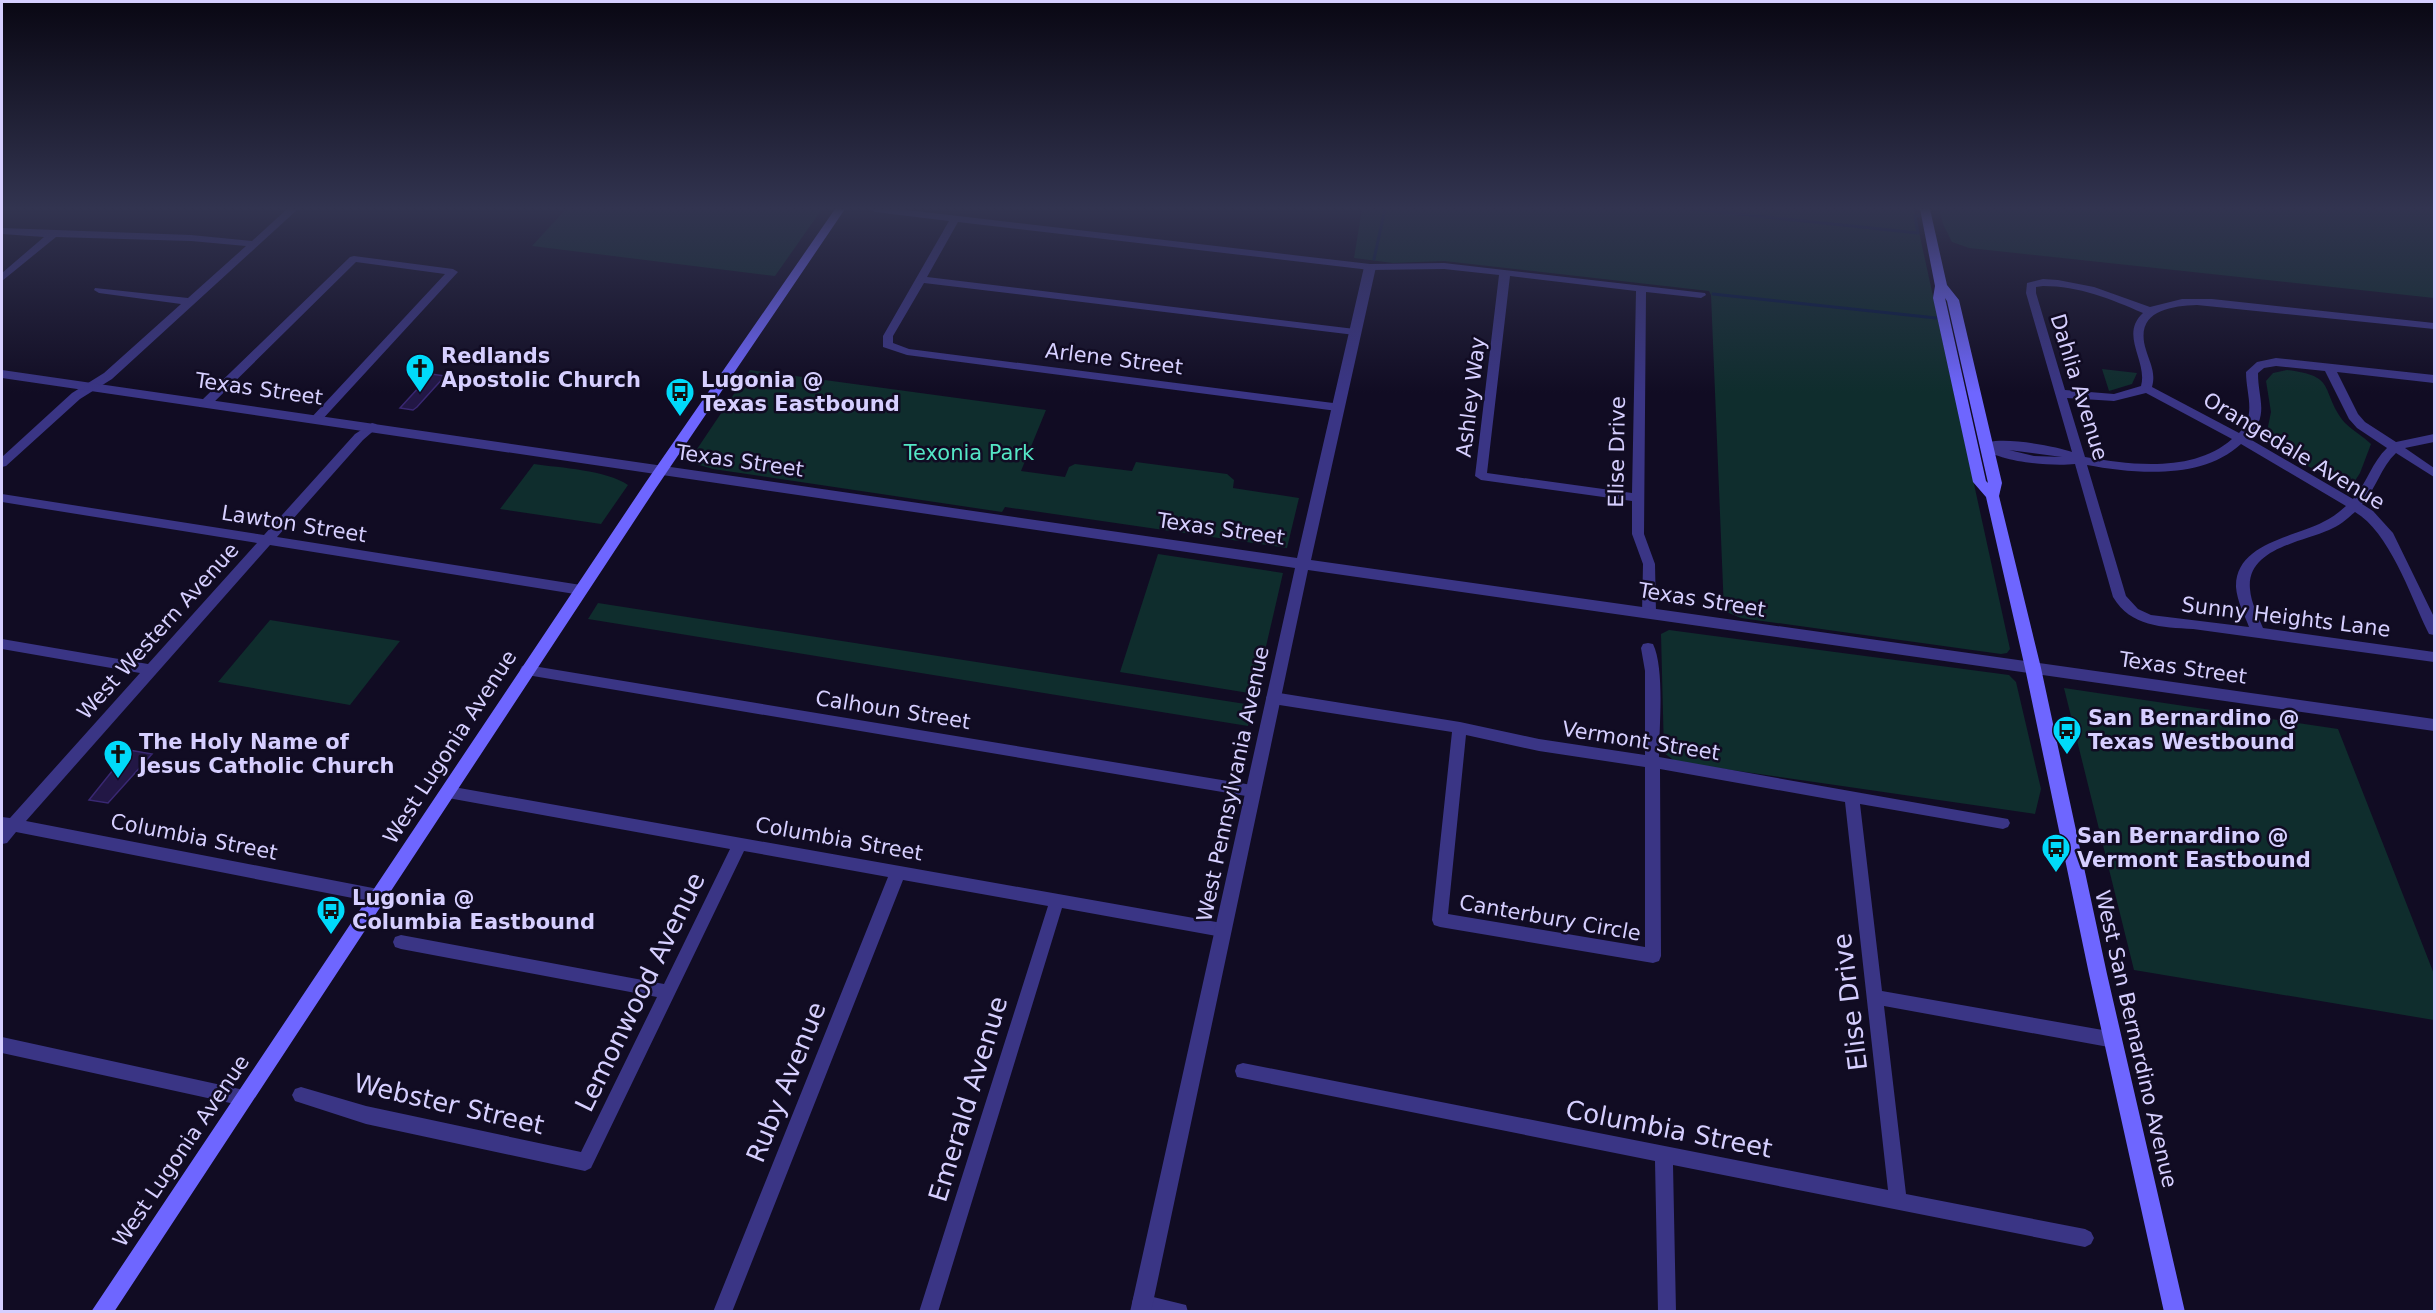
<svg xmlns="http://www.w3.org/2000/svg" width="2436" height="1313" font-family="'DejaVu Sans',sans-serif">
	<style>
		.green { fill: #0f2d2d }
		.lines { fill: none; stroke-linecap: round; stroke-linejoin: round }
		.stream { stroke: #071b42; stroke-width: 3 }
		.building { fill: #221745; stroke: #392872; stroke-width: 1.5 }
		.minor { fill: #3a3585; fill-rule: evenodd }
		.tertiary { fill: #3a3585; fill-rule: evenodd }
		.secondary { fill: #6e66ff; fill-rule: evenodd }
		.labels { text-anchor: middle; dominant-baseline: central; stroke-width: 5; stroke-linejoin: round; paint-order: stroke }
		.poi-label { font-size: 21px; font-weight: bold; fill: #d6cfff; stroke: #110c23; text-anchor: start }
		.street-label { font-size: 21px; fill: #d6cfff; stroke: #110c23 }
		.park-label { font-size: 21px; fill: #54e6c5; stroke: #110c23 }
		.near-street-label { font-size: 26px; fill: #d6cfff; stroke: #110c23 }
	</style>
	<rect width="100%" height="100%" fill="#110c23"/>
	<path class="green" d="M566,209H822L775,276L532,246Z
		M1362,209H1914L2010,649L2007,653L2001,654L1741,618L1724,611L1711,295L1709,291L1444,261L1393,263L1354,258Z
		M1939,209H2434V298L1969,248L1952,242L1943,224Z
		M2102,369L2137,373L2132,384L2109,391Z
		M750,370L1046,410L1021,471L1065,477L1069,467L1075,464L1132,471L1136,462L1227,474L1234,480L1233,488L1299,498L1287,548L1005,507L1002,512L713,469L696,464L693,455Z
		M2287,370C2339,376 2319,391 2345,423C2353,431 2363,436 2371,444L2360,473L2351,487L2342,486L2265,441L2271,412L2266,381L2273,373Z
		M534,464C561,468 606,470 628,485L601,524L500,509Z
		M1158,554L1283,573L1255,694L1120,672Z
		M598,603L1252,705L1248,726L588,619Z
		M270,620L400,641L350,705L218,682Z
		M1669,630L2009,675L2016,682L2041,789L2035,814L1676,762L1664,753L1661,634Z
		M2064,688L2338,729L2434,974V1020L2134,970Z"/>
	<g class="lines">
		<path class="stream" d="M1691,209L1918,233L1915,216H1919
			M1374,259L1385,209
			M1713,294L1936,318"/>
	</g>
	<path class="building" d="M431,374L445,376L417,407L413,410L400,408Z
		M129,750L152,754L108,803L89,800Z"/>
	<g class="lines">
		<path class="minor" d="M287,209H298L112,379L80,399L6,466L2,467V457L72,393L104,373L181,304L99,293L94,290L95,288L188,298L246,246L191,241L56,237L2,281V273L44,237L2,234V228L191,235L252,241Z
			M870,209H898L1370,264L1444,263L1705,293L1706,295L1701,298L1646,292L1644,534L1655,564L1656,613L1649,618L1642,613L1643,564L1632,534V501L1481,480L1475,476L1499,275L1444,269L1370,270L958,222L927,277L1355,329L1360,332L1355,335L924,283L893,336V343L909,349L1341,404L1343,407L1337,411L907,355L883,347V336L949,221L875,212ZM1510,276L1636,291L1632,493L1487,473Z
			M354,256L453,269L458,272L320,422L316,423L310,419L445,274L356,262L210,406H202V400L350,257Z
			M2043,279L2058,280L2094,287L2150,307L2182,299H2212L2434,323V329L2197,305C2168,306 2134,312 2146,350C2150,363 2156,373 2152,387L2239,433C2257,415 2246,395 2246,372L2257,362L2276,358L2434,375V383L2337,372L2358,414L2365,422L2396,442L2434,434V442L2405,448L2434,468V477L2396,453C2381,467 2376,489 2362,504L2373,511L2393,533L2434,617V635L2429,634L2427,630C2410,594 2389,532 2355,512C2347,519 2339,526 2329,530C2302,542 2246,549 2250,589C2251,603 2258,616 2263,628L2434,652V662L2193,629C2162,627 2131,627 2113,597L2075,464C2052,467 1996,462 1980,446C1992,434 2056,446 2072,452L2026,293L2027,283ZM2043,286C2079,286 2111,299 2143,313C2119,335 2148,361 2141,386L2114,394L2065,390L2036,293V287ZM2276,366L2325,371L2349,419L2357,428L2387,448C2372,462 2367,483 2353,499L2248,438C2270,415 2258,400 2258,373L2264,368ZM2146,393L2232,439C2194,473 2131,465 2085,457L2067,398L2114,401ZM2241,444L2346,506C2339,512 2332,518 2323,522C2295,537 2235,543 2236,587C2237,601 2244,614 2249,627L2151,615L2138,609L2126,596L2087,465C2136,474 2202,480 2241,444ZM2009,450L2062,457L2034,456Z
			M372,423L376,424L378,427L363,440L277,537L581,585L586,587L587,590L586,593L581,595L270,545L26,821L378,889L383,891L386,896L383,901L378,903L16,832L7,843L2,844V817L10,818L140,673L2,649V639L148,664L257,543L2,502V494L264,535L355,434Z
			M1648,643L1653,644C1665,669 1659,728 1659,757L2008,819L2010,823L2008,827L2003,829L1860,804L1882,991L2114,1032L2120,1034L2122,1040L2120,1046L2114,1048L1884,1006L1906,1194L2085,1229L2091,1232L2094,1238L2091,1244L2085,1247L1673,1165L1676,1312H1658L1655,1161L1237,1077L1235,1071L1237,1065L1243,1063L1888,1190L1845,802L1660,769L1661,956L1659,961L1653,963L1440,927L1434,925L1432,920L1452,732L1273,704L1268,702L1266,698L1268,694L1273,692L1460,722L1539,739L1645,755V671L1641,648L1643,644ZM1466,735L1539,751L1645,767V947L1448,914Z
			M527,665L1252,785L1257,787L1259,791L1257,795L1252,797L527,675L522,674L520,670L522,666Z
			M448,786L1222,923L1228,925L1230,930L1228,935L1222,937L1062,908L938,1312H919L1048,906L903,880L732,1312H713L888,877L744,851L591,1168L585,1171L366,1124L295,1101L292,1095L295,1089L301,1087L366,1106L581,1152L657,997L401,949L395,947L393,942L395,937L401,935L664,984L730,849L448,798L443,796L441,792L443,788Z
			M2,1037L244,1090L250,1092L253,1098L250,1104L244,1106L2,1053Z
			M1141,1294L1186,1305L1188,1312H1139L1134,1310L1132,1303L1134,1296Z"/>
		<path class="tertiary" d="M1370,264L1376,267L1311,560L2434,719V731L1308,570L1151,1312H1130L1295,568L2,378V370L1297,558L1364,267Z"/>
		<path class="secondary" d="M835,209H845L656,488L114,1312H91L646,482Z
			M1920,209H1930L1947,285L1959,300L2002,483L1999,496L2041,668L2107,974L2185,1312H2164L2089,974L2025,668L1986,497L1973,482L1933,298L1935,286ZM1945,298L1947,301L1988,483L1986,481Z"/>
	</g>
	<linearGradient id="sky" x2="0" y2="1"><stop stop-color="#090713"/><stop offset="0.53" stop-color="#323450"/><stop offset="1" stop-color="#323450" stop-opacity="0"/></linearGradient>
	<rect width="2436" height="393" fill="url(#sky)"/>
	<defs>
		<g id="church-pin" transform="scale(1.5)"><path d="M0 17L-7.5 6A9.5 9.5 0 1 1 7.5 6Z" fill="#00dafa" stroke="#110c23"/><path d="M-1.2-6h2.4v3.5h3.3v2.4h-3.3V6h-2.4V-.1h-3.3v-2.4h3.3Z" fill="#111"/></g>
		<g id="bus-pin" transform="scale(1.5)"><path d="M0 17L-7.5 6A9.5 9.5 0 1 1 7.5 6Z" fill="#00dafa" stroke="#110c23"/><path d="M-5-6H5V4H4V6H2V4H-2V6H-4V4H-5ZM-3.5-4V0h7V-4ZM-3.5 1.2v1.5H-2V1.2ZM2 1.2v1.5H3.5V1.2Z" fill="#111"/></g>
	</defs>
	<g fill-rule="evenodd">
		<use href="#church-pin" x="420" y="368"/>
		<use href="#bus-pin" x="680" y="392"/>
		<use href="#bus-pin" x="2067" y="730"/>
		<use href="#church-pin" x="118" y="754"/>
		<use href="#bus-pin" x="2056" y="848"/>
		<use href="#bus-pin" x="331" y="910"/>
	</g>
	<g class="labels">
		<g class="poi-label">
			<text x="441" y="356">Redlands<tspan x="441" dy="24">Apostolic Church</tspan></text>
			<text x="701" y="380">Lugonia @<tspan x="701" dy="24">Texas Eastbound</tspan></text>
			<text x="2088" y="718">San Bernardino @<tspan x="2088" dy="24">Texas Westbound</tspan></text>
			<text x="139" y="742">The Holy Name of<tspan x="139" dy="24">Jesus Catholic Church</tspan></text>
			<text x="2077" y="836">San Bernardino @<tspan x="2077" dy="24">Vermont Eastbound</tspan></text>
			<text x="352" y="898">Lugonia @<tspan x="352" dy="24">Columbia Eastbound</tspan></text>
		</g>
		<g class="street-label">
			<text transform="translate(1114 359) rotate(7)">Arlene Street</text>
			<text transform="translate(2079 387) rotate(73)">Dahlia Avenue</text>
			<text transform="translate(259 389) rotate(8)">Texas Street</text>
			<text transform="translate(1471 397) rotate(-83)">Ashley Way</text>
			<text transform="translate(2294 451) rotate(31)">Orangedale Avenue</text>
			<text transform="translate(1617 452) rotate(-89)">Elise Drive</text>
			<text transform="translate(740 461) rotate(8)">Texas Street</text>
			<text transform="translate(294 524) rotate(9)">Lawton Street</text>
			<text transform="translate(1221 529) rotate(8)">Texas Street</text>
			<text transform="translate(1702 600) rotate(9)">Texas Street</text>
			<text transform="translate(2286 617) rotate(7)">Sunny Heights Lane</text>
			<text transform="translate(158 631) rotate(-48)">West Western Avenue</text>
			<text transform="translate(2183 668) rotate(8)">Texas Street</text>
			<text transform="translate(893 710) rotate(9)">Calhoun Street</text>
			<text transform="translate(1641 741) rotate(9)">Vermont Street</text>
			<text transform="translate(450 747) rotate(-57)">West Lugonia Avenue</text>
			<text transform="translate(1233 784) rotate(-78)">West Pennsylvania Avenue</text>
			<text transform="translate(194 837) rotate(11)">Columbia Street</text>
			<text transform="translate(839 839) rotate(10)">Columbia Street</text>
			<text transform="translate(1550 918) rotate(10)">Canterbury Circle</text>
			<text transform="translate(2136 1039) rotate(77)">West San Bernardino Avenue</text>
			<text transform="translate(181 1151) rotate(-56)">West Lugonia Avenue</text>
		</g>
		<g class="park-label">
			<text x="969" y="453">Texonia Park</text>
		</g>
		<g class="near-street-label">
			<text transform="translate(640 992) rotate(-64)">Lemonwood Avenue</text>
			<text transform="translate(1850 1002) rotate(-97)">Elise Drive</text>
			<text transform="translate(786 1082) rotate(-68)">Ruby Avenue</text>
			<text transform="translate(968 1099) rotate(-73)">Emerald Avenue</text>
			<text transform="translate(449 1104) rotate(13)">Webster Street</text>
			<text transform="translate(1669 1129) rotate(11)">Columbia Street</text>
		</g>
	</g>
	<rect width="2436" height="1313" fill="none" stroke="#d6cfff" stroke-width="6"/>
</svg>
